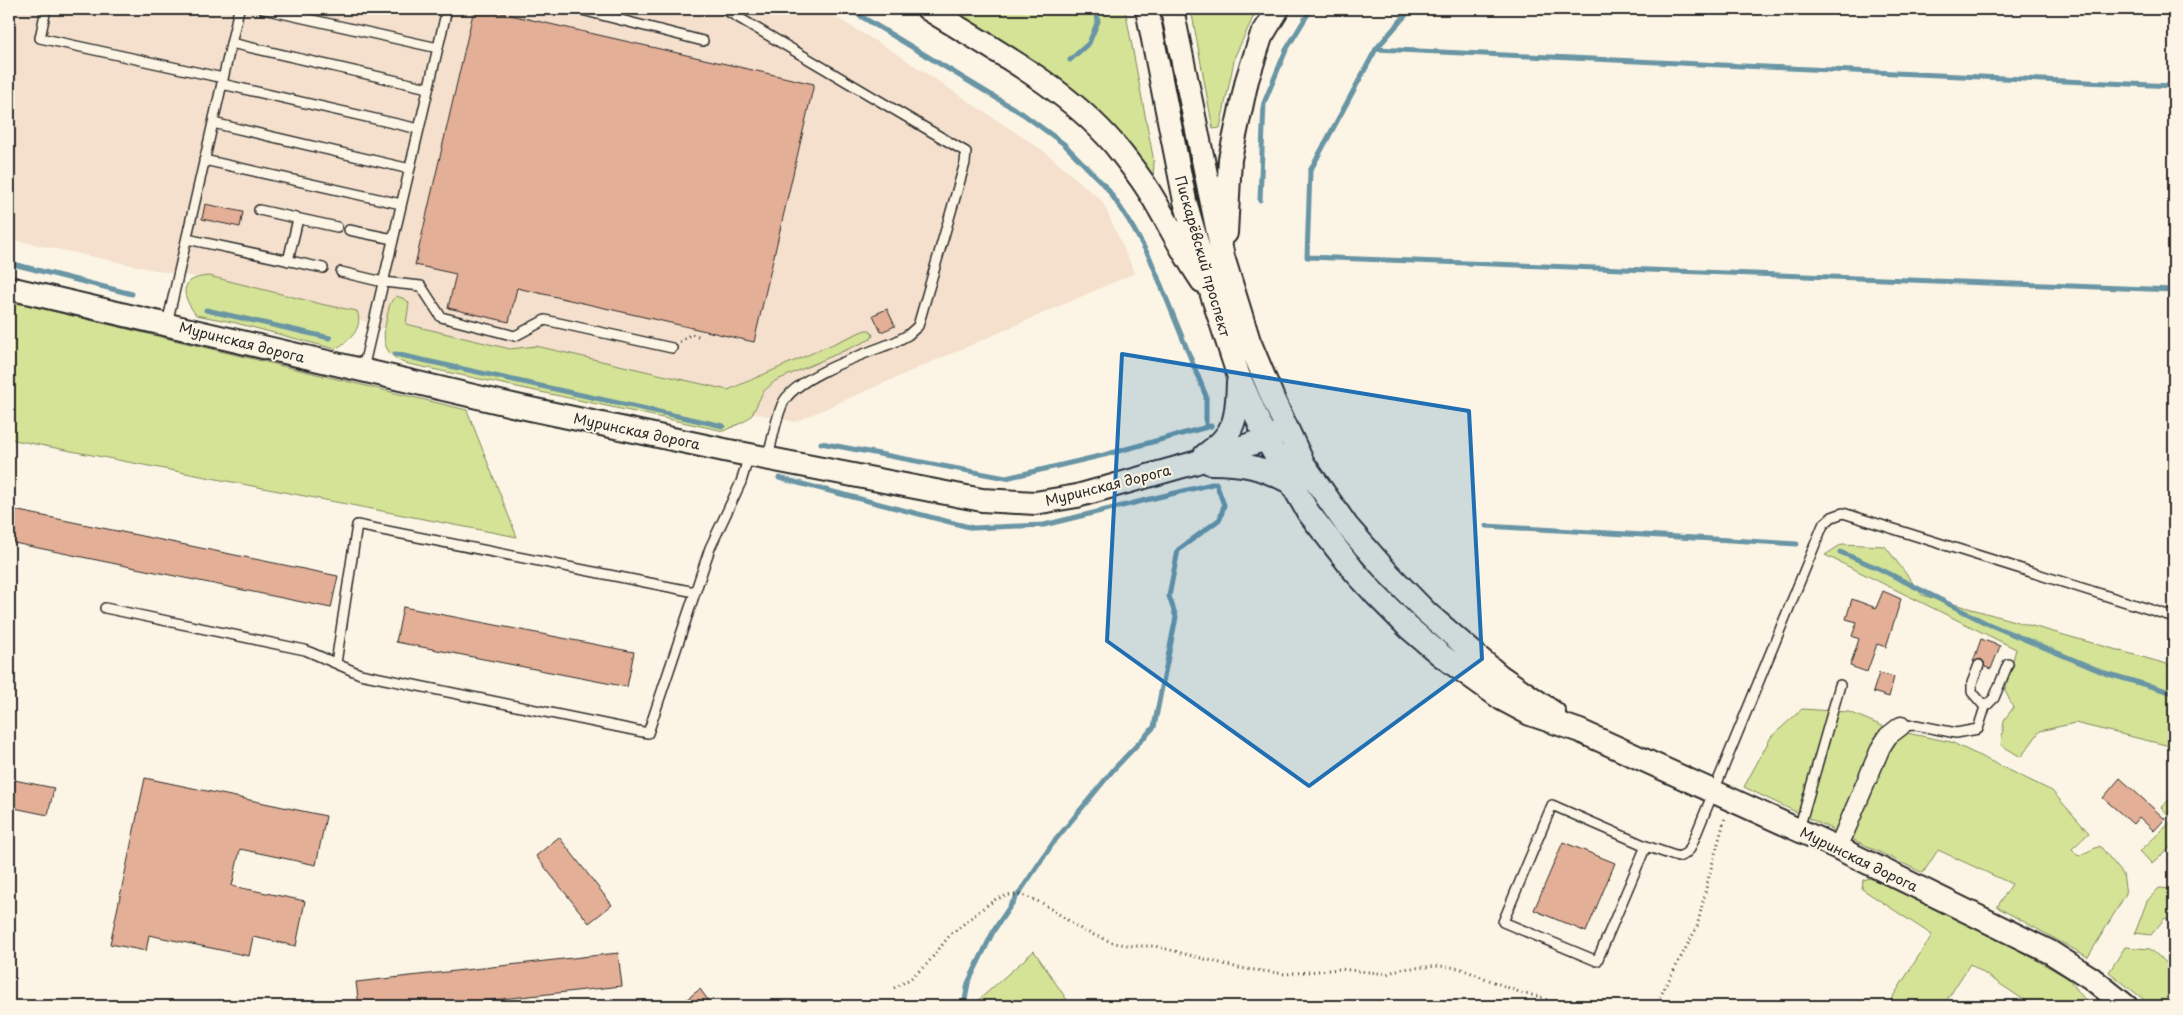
<svg xmlns="http://www.w3.org/2000/svg" width="2183" height="1015" font-family="'Playpen Sans',sans-serif">
	<style>
		.built { fill: #f4e0cd }
		.green { fill: #d4e396; stroke: #808760 }
		.lines { fill: none; stroke-linecap: round; stroke-linejoin: round }
		.stream { stroke: #6995a4; stroke-width: 5 }
		.building { fill: #e3af96; stroke: #2b2b2b }
		.service-casing { stroke: #2b2b2b; stroke-width: 12 }
		.minor-casing { stroke: #2b2b2b; stroke-width: 21 }
		.tertiary-casing { stroke: #2b2b2b; stroke-width: 26 }
		.path { stroke: #2b2b2b; stroke-width: 3; stroke-dasharray: 1 4; stroke-linecap: butt }
		.service { stroke: #fcf5e5; stroke-width: 9 }
		.minor { stroke: #fcf5e5; stroke-width: 18 }
		.tertiary { stroke: #fcf5e5; stroke-width: 22 }
		.marked { fill: #1f6fb2; fill-opacity: 0.2; stroke: #1f6fb2; stroke-width: 4; stroke-linejoin: round }
		.labels { text-anchor: middle; dominant-baseline: central; stroke-width: 4; stroke-linejoin: round; paint-order: stroke }
		.street-label { font-size: 14px; fill: #2b2b2b; stroke: #fcf5e5 }
	</style>
	<rect width="100%" height="100%" fill="#fcf5e5"/>
	<filter id="ink" filterUnits="userSpaceOnUse"><feTurbulence type="fractalNoise" baseFrequency=".02" numOctaves="2"/><feDisplacementMap in="SourceGraphic" scale="10" xChannelSelector="R" yChannelSelector="G"/><feConvolveMatrix kernelMatrix="1 2 1 2 8 2 1 2 1" color-interpolation-filters="sRGB"/></filter>
	<g filter="url(#ink)">
		<path class="built" d="M18,9H822L894,52L1045,152L1102,201L1135,273L795,422L390,332L325,305L209,276L195,277L165,272L9,239V54Z"/>
		<path class="green" d="M942,9H1125L1154,162L1153,181Z
			M1191,9H1257L1235,56L1220,128L1213,129Z
			M209,276L325,305L357,311C364,329 349,341 335,349L232,322L196,315C181,295 178,278 209,276Z
			M396,296L405,299L409,303L406,324L510,349L536,346L728,390L865,330H870L873,335L871,339L775,381L763,392L752,415L745,421L724,431L404,363C382,353 382,339 387,317C389,308 389,302 396,296Z
			M12,304H23L467,410L517,537L9,439V316Z
			M1842,544L1885,546L1922,595L2174,666V747L2075,723L2040,731L2021,757L2001,745L2004,720L2013,708L2005,690L2016,649L1825,555Z
			M1802,709L1849,712L1892,730L1951,742L2052,791L2089,833L2072,849L2078,856L2100,846L2123,874L2126,894L2088,957L1997,907L2012,884L1938,850L1923,873L1744,787L1771,737Z
			M2174,796V844L2152,864L2140,851L2173,820L2161,807Z
			M1870,878L2008,944L2068,978L2089,1005L2033,1006L1970,964L1943,1006H1887L1932,935L1862,889L1863,880Z
			M2159,888L2174,889V922L2165,918L2151,935L2135,933L2147,901Z
			M2125,947L2150,949L2174,969V1006H2152L2109,972Z
			M1034,951L1071,1006H973L974,1004Z"/>
		<g class="lines">
			<path class="stream" d="M849,9L1023,114L1064,144L1107,188L1128,219L1150,258L1206,396V427
				M1411,9L1376,49L1310,171L1307,257L2174,290
				M1376,49L2174,86
				M1070,60L1089,43L1098,21L1095,9
				M1260,200L1264,103L1286,50L1311,9
				M9,263L132,294
				M206,310L330,338
				M395,354L723,426
				M821,443L1006,478L1104,455L1211,426
				M779,478L973,528L1044,525L1216,483L1224,505L1220,519L1178,550L1169,596L1176,617L1154,727L1114,769L1053,843L994,930L968,983L964,1006
				M1486,526L1797,544
				M1840,552L1880,569L1986,623L2105,673L2174,693"/>
		</g>
		<path class="building" d="M474,9H484L814,84L754,342L517,288L509,322L448,308L456,274L415,265Z
			M205,204L243,212L240,227L202,219Z
			M887,309L895,326L881,332L873,315Z
			M9,509L338,576L331,608L9,542Z
			M1883,591L1901,599L1886,647L1877,644L1867,672L1850,666L1859,639L1852,636L1857,622L1846,619L1852,599L1876,608Z
			M403,607L634,652L627,687L396,642Z
			M1981,639L2000,646L1991,669L1985,667L1984,662L1981,659L1973,662Z
			M1879,673L1894,677L1889,697L1873,692Z
			M145,778L326,816L316,865L240,849L232,886L305,901L296,946L253,937L249,956L149,935L146,951L110,944Z
			M2120,778L2165,819L2154,831L2139,817L2133,824L2103,798Z
			M9,779L54,788L48,815L9,807Z
			M559,837L612,905L589,923L536,856Z
			M1563,842L1615,863L1586,932L1534,910Z
			M618,953L622,986L437,1006H359L356,982Z
			M700,989L708,1000L701,1006H678Z"/>
		<g class="lines">
			<g class="service-casing">
				<path id="service" d="M46,9L40,38L223,78
					M263,9L438,48
					M578,9L703,41
					M724,9L966,152L965,163L918,326L908,335L895,342C867,353 793,377 782,405C775,422 772,441 768,458
					M231,43L428,88
					M222,84L419,129
					M213,123L410,169
					M204,160L401,204
					M259,210L337,227
					M349,230L393,239
					M187,239L323,268
					M288,261L298,219
					M341,272L383,282L421,286L441,317L515,336L545,320L672,348
					M167,324L239,9
					M363,369L447,9
					M105,608L305,650L360,674L648,733L710,548L741,482L749,455
					M336,663L357,525L695,592
					M1985,707L1994,698L2008,664
					M1901,726L1916,725L1956,733L1978,729L1985,707L1972,692V683L1979,665
					M1799,829L1840,685
					M1646,846L1597,961L1503,922L1552,805L1646,846L1678,857L1685,854L1690,849L1823,525L1832,517L1843,513L2174,617"/>
			</g>
			<g class="minor-casing">
				<path id="minor" d="M1838,848L1881,747L1888,736L1901,726"/>
			</g>
			<g class="tertiary-casing">
				<path id="tertiary" d="M928,9C992,49 1064,86 1114,144C1126,159 1140,176 1150,193C1168,222 1182,252 1202,281
					M1147,9L1185,201L1212,295L1238,374L1266,439L1308,512L1355,572L1377,596L1409,628L1442,656L1502,699L1530,714L1580,731L1838,848L2050,952L2091,978L2126,1006
					M1172,9L1223,257L1249,341L1274,401L1303,463L1347,526L1388,573L1426,612L1500,676L1554,713
					M1226,233L1230,159L1247,80L1261,37L1278,9
					M9,288L521,407L729,451L982,500L1035,503L1077,496L1194,463L1266,439L1287,429
					M1205,455C1236,434 1237,417 1238,382
					M1210,463C1245,463 1260,467 1290,482"/>
			</g>
			<path class="path" d="M680,342L691,334L702,337
				M894,988L910,979L927,964L950,935L982,909L996,899L1009,895H1022L1042,903L1084,931L1114,943L1134,946H1155L1239,968L1286,974L1340,969L1387,974L1400,969L1439,966L1459,968L1524,994L1538,996L1561,1006
				M1655,1006L1697,927L1709,876L1725,818"/>
			<use href="#service" class="service"/>
			<use href="#minor" class="minor"/>
			<use href="#tertiary" class="tertiary"/>
		</g>
	</g>
	<path class="marked" d="M1122,354L1469,411L1482,659L1309,786L1107,641Z"/>
	<g class="labels">
		<g class="street-label">
			<text transform="translate(1203 256) rotate(74)">Пискарёвский проспект</text>
			<text transform="translate(242 342) rotate(14)">Муринская дорога</text>
			<text transform="translate(637 431) rotate(12)">Муринская дорога</text>
			<text transform="translate(1108 485) rotate(-14)">Муринская дорога</text>
			<text transform="translate(1859 859) rotate(26)">Муринская дорога</text>
		</g>
	</g>
	<rect width="2183" height="1015" fill="none" stroke="#fcf5e5" stroke-width="30"/>
	<rect x="15" y="15" width="2153" height="985" fill="none" stroke="#2b2b2b" stroke-width="2" filter="url(#ink)"/>
</svg>
